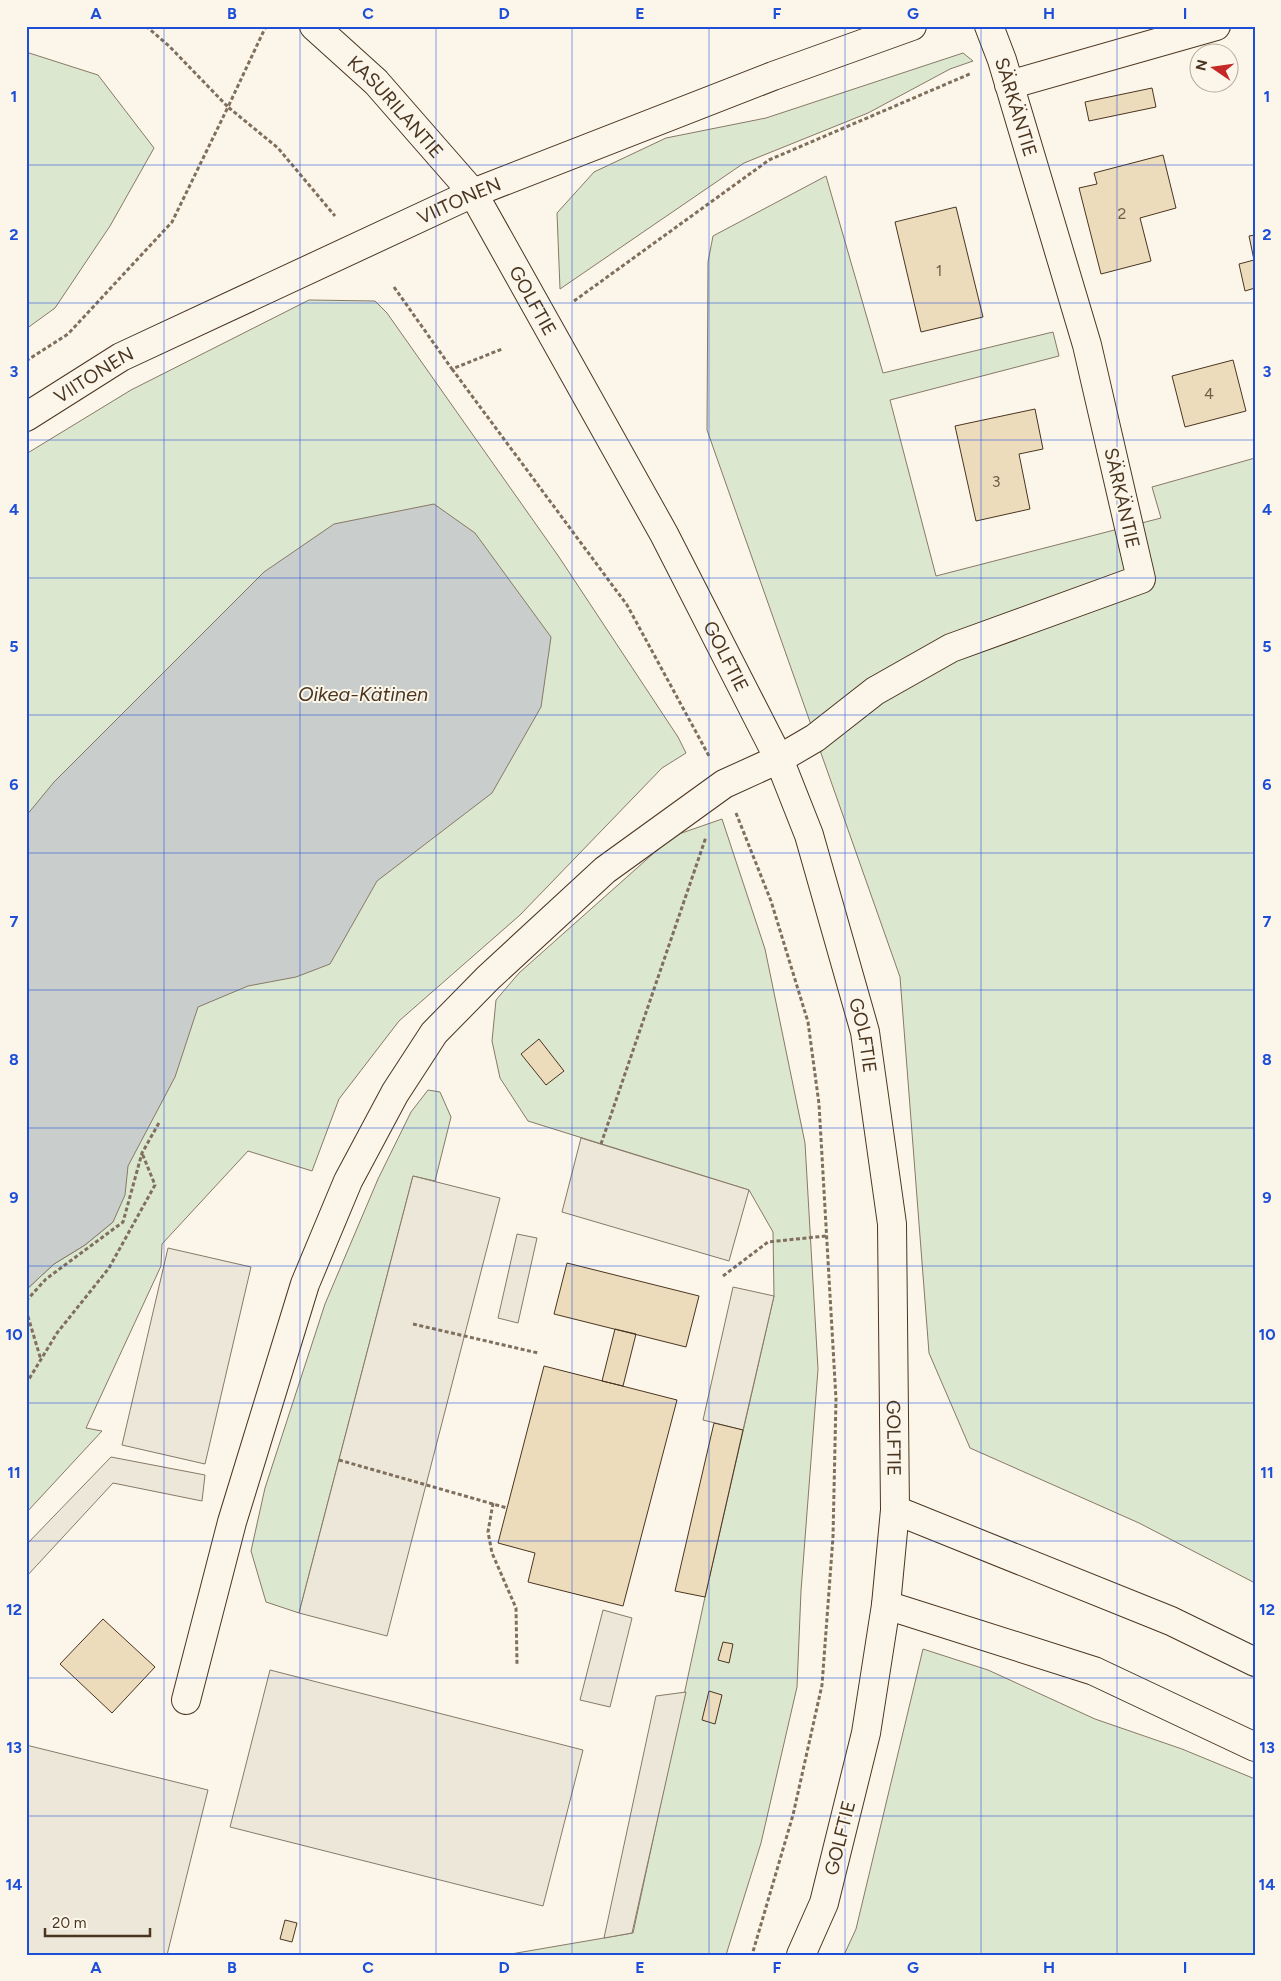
<svg xmlns="http://www.w3.org/2000/svg" width="1281" height="1981" font-family="Figtree,sans-serif">
	<style>
		.green { fill: #dce7d0; stroke: #887966 }
		.parking { fill: #ede7d9; stroke: #887966 }
		.water { fill: #c9cecd; stroke: #887966 }
		.building { fill: #ecdcbc; stroke: #4a3520 }
		.lines { fill: none; stroke-linecap: round; stroke-linejoin: round }
		.minor-casing { stroke: #4a3520; stroke-width: 30 }
		.tertiary-casing { stroke: #4a3520; stroke-width: 30 }
		.secondary-casing { stroke: #4a3520; stroke-width: 30 }
		.motorway-casing { stroke: #4a3520; stroke-width: 30 }
		.path { stroke: #7f6f5c; stroke-width: 3; stroke-dasharray: 4 2.5; stroke-linecap: butt }
		.minor { stroke: #fbf6e9; stroke-width: 28 }
		.tertiary { stroke: #fbf6e9; stroke-width: 28 }
		.secondary { stroke: #fbf6e9; stroke-width: 28 }
		.motorway { stroke: #fbf6e9; stroke-width: 28 }
		.grid { fill: none; stroke: #1d4ed8; stroke-width: 1; stroke-opacity: 0.55 }
		.labels { text-anchor: middle; dominant-baseline: central; stroke-width: 4; stroke-linejoin: round; paint-order: stroke }
		.number-label { font-size: 16px; fill: #725f47 }
		.street-label { font-size: 19px; fill: #4a3520; stroke: #fbf6e9 }
		.water-label { font-size: 20px; font-style: italic; fill: #4a3520; stroke: #fbf6e9 }
		.neatline { fill: none; stroke: #1d4ed8; stroke-width: 2 }
		.grid-label { font-size: 16px; text-anchor: middle; font-weight: bold; fill: #1d4ed8 }
	</style>
	<rect width="100%" height="100%" fill="#fbf6e9"/>
	<path class="green" d="M26,52L98,75L154,148L110,226L55,308L26,329Z
		M963,53L973,61L950,69L868,113L744,163L560,289L557,213L594,172L666,138L766,118Z
		M826,176L883,373L1053,332L1059,356L890,400L936,576L1161,518L1152,487L1255,458V1583L1139,1523L970,1448L929,1353L900,977L707,430L708,262L713,236Z
		M309,300L375,301L387,313L559,557L678,737L686,753L662,768L520,915L399,1021L339,1099L312,1171L248,1151L162,1244L161,1266L86,1428L102,1431L26,1513V1290L54,1264L85,1245L113,1222L26,1055V454L131,390Z
		M722,819L765,949L805,1143L818,1369L801,1591L797,1687L761,1843L726,1955H505L633,1933L705,1597L774,1296L773,1232L749,1190L528,1121L500,1078L492,1041L496,1000L519,973L673,836Z
		M428,1090L440,1092L451,1117L435,1181L413,1176L299,1613L266,1602L251,1551L265,1488L325,1304L378,1179L411,1112Z
		M923,1649L988,1670L1095,1719L1182,1749L1255,1779V1955H844L856,1929Z"/>
	<path class="parking" d="M581,1138L749,1190L729,1261L562,1212Z
		M413,1176L500,1198L387,1636L299,1613Z
		M517,1234L537,1238L518,1323L498,1318Z
		M168,1248L251,1267L205,1464L122,1445Z
		M733,1287L774,1296L743,1430L703,1420Z
		M111,1457L205,1475L202,1501L113,1483L26,1577V1545Z
		M603,1610L632,1618L610,1707L580,1700Z
		M270,1670L583,1750L543,1906L230,1827Z
		M686,1692L632,1933L604,1938L656,1696Z
		M26,1745L208,1790L167,1955H26Z"/>
	<path class="water" d="M434,504L475,533L551,637L541,707L492,793L377,881L330,964L296,977L248,986L198,1007L175,1077L128,1166L125,1195L113,1222L85,1245L54,1264L26,1290V816L54,782L264,572L334,524Z"/>
	<path class="building" d="M1152,88L1156,107L1089,121L1085,102Z
		M1163,155L1176,208L1140,218L1151,261L1101,274L1079,188L1097,184L1094,173Z
		M956,207L983,317L921,332L895,222Z
		M1255,235V288L1245,291L1239,264L1254,260L1249,236Z
		M1233,360L1246,411L1185,427L1172,376Z
		M1035,409L1043,449L1019,454L1030,509L976,521L955,426Z
		M539,1039L564,1071L546,1085L521,1054Z
		M567,1263L699,1296L686,1347L554,1314Z
		M615,1329L636,1334L623,1386L602,1381Z
		M544,1366L677,1400L623,1606L528,1582L535,1553L498,1543Z
		M714,1423L743,1430L705,1597L675,1591Z
		M103,1619L155,1667L112,1713L60,1664Z
		M723,1642L733,1644L729,1663L718,1660Z
		M709,1691L722,1695L715,1724L702,1720Z
		M285,1920L297,1923L292,1942L280,1939Z"/>
	<g class="lines">
		<g class="minor-casing">
			<path id="minor" d="M1009,85L1216,26
				M186,1700L232,1522L305,1284L348,1181L395,1093L434,1033L488,978L605,870L724,784L779,759L815,738L875,691L951,648L1141,579L1087,345L1002,60L989,26"/>
		</g>
		<g class="tertiary-casing">
			<g id="tertiary">
				<path id="s1" d="M314,26L376,82L473,193L664,534L779,759L809,835L865,1032L892,1224L895,1510L886,1605L866,1733L824,1903L801,1955"/>
			</g>
		</g>
		<g class="secondary-casing">
			<g id="secondary">
				<path id="s2" d="M26,417L121,357L473,193L773,76L912,26"/>
			</g>
		</g>
		<g class="motorway-casing">
			<path id="motorway" d="M895,1510L1171,1621L1255,1662
				M886,1605L1094,1671L1255,1747"/>
		</g>
		<path class="path" d="M146,26L169,46L228,107L266,26
			M394,287L452,369L502,349
			M574,301L769,160L972,73
			M26,361L68,334L172,222L228,107L278,148L335,216
			M452,369L627,605L709,756
			M736,813L771,901L808,1022L819,1104L836,1399L833,1537L822,1685L793,1815L752,1955
			M601,1144L706,837
			M723,1276L768,1242L826,1236
			M26,1301L46,1279L123,1222L142,1153L160,1121
			M26,1310L41,1360
			M413,1324L538,1353
			M26,1384L57,1333L109,1268L155,1185L142,1153
			M339,1460L507,1508
			M493,1503L488,1532L492,1553L516,1608L517,1664"/>
		<use href="#minor" class="minor"/>
		<use href="#tertiary" class="tertiary"/>
		<use href="#secondary" class="secondary"/>
		<use href="#motorway" class="motorway"/>
	</g>
	<path class="grid" d="M164,26V1955M300,26V1955M436,26V1955M572,26V1955M709,26V1955M845,26V1955M981,26V1955M1117,26V1955M26,165H1255M26,303H1255M26,440H1255M26,578H1255M26,715H1255M26,853H1255M26,990H1255M26,1128H1255M26,1266H1255M26,1403H1255M26,1541H1255M26,1678H1255M26,1816H1255"/>
	<g class="labels">
		<g class="number-label">
			<text x="1122" y="213">2</text>
			<text x="939" y="270">1</text>
			<text x="1209" y="393">4</text>
			<text x="996" y="481">3</text>
		</g>
		<g class="street-label">
			<text transform="translate(1016 107) rotate(73)">SÄRKÄNTIE</text>
			<text stroke="none"><textPath href="#s1" startOffset="115">KASURILANTIE</textPath></text>
			<text stroke="none"><textPath href="#s2" startOffset="485">VIITONEN</textPath></text>
			<text stroke="none"><textPath href="#s1" startOffset="354">GOLFTIE</textPath></text>
			<text stroke="none"><textPath href="#s2" startOffset="80">VIITONEN</textPath></text>
			<text transform="translate(1122 498) rotate(77)">SÄRKÄNTIE</text>
			<text stroke="none"><textPath href="#s1" startOffset="759">GOLFTIE</textPath></text>
			<text stroke="none"><textPath href="#s1" startOffset="1164">GOLFTIE</textPath></text>
			<text stroke="none"><textPath href="#s1" startOffset="1569">GOLFTIE</textPath></text>
			<text transform="translate(840 1838) rotate(-76)">GOLFTIE</text>
		</g>
		<g class="water-label">
			<text x="363" y="694">Oikea-Kätinen</text>
		</g>
	</g>
	<rect width="1281" height="1981" fill="none" stroke="#fbf6e9" stroke-width="55"/>
	<g transform="translate(1214 68) rotate(283)"><circle r="24" fill="#fbf6e9" stroke="#b4a999"/>
	<path d="M0-4L9 19L0 12L-9 19Z" fill="#c62828"/>
	<text y="-8" font-size="14" font-weight="bold" text-anchor="middle" fill="#4a3520">N</text>
	</g>
	<path d="M45 1928v8h105v-8" fill="none" stroke="#4a3520" stroke-width="2.5"/>
	<text x="52" y="1928" font-size="15" fill="#4a3520" stroke="#fbf6e9" stroke-width="4" paint-order="stroke">20 m</text>
	<rect x="28" y="28" width="1226" height="1926" class="neatline"/>
	<g class="grid-label">
		<text x="96" y="19">A</text>
		<text x="232" y="19">B</text>
		<text x="368" y="19">C</text>
		<text x="504" y="19">D</text>
		<text x="640" y="19">E</text>
		<text x="777" y="19">F</text>
		<text x="913" y="19">G</text>
		<text x="1049" y="19">H</text>
		<text x="1185" y="19">I</text>
		<text x="14" y="102">1</text>
		<text x="1267" y="102">1</text>
		<text x="14" y="240">2</text>
		<text x="1267" y="240">2</text>
		<text x="14" y="377">3</text>
		<text x="1267" y="377">3</text>
		<text x="14" y="515">4</text>
		<text x="1267" y="515">4</text>
		<text x="14" y="652">5</text>
		<text x="1267" y="652">5</text>
		<text x="14" y="790">6</text>
		<text x="1267" y="790">6</text>
		<text x="14" y="927">7</text>
		<text x="1267" y="927">7</text>
		<text x="14" y="1065">8</text>
		<text x="1267" y="1065">8</text>
		<text x="14" y="1203">9</text>
		<text x="1267" y="1203">9</text>
		<text x="14" y="1340">10</text>
		<text x="1267" y="1340">10</text>
		<text x="14" y="1478">11</text>
		<text x="1267" y="1478">11</text>
		<text x="14" y="1615">12</text>
		<text x="1267" y="1615">12</text>
		<text x="14" y="1753">13</text>
		<text x="1267" y="1753">13</text>
		<text x="14" y="1890">14</text>
		<text x="1267" y="1890">14</text>
		<text x="96" y="1973">A</text>
		<text x="232" y="1973">B</text>
		<text x="368" y="1973">C</text>
		<text x="504" y="1973">D</text>
		<text x="640" y="1973">E</text>
		<text x="777" y="1973">F</text>
		<text x="913" y="1973">G</text>
		<text x="1049" y="1973">H</text>
		<text x="1185" y="1973">I</text>
	</g>
</svg>
